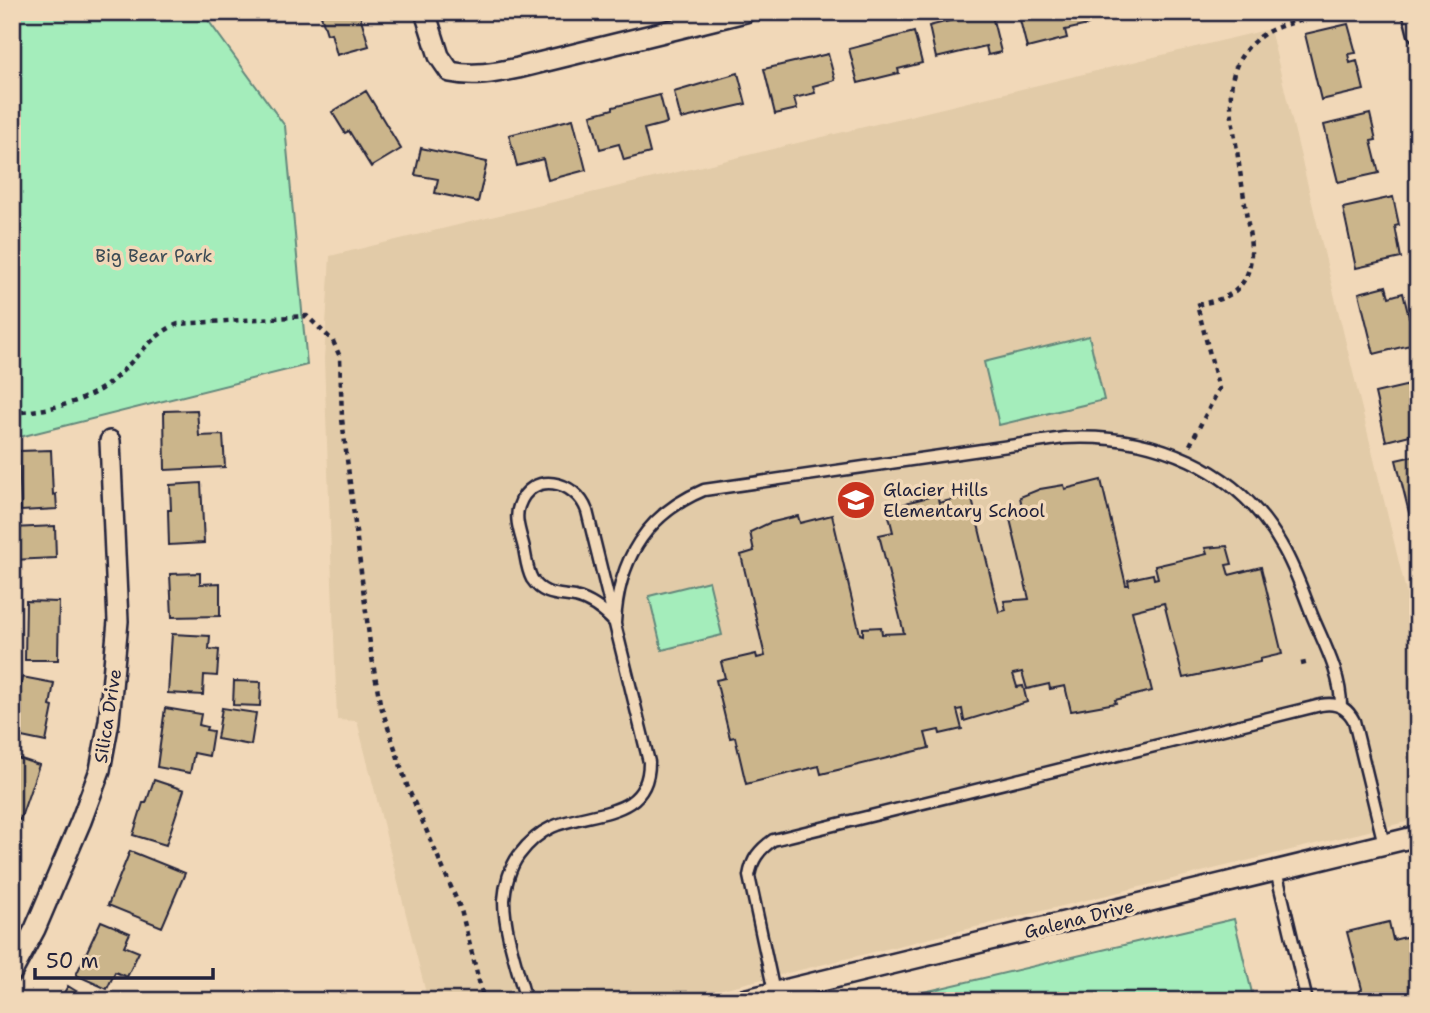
<svg xmlns="http://www.w3.org/2000/svg" width="1430" height="1013" font-family="'Shantell Sans',sans-serif">
	<style>
		.built { fill: #e2cba8 }
		.green { fill: #a4edbb; stroke: #63887b; stroke-width: 2 }
		.building { fill: #cbb58b; stroke: #22223b; stroke-width: 2 }
		.lines { fill: none; stroke-linecap: round; stroke-linejoin: round }
		.service-casing { stroke: #22223b; stroke-width: 15 }
		.minor-casing { stroke: #22223b; stroke-width: 24 }
		.path { stroke: #22223b; stroke-width: 4.5; stroke-dasharray: 5 5; stroke-linecap: butt }
		.service { stroke: #f1d8b8; stroke-width: 10 }
		.minor { stroke: #f1d8b8; stroke-width: 19 }
		.labels { text-anchor: middle; dominant-baseline: central; stroke-width: 7; stroke-linejoin: round; paint-order: stroke }
		.park-label { font-size: 18px; fill: #3c4b55; stroke: #f1d8b8 }
		.poi-label { font-size: 18px; fill: #22223b; stroke: #f1d8b8; text-anchor: start }
		.street-label { font-size: 18px; fill: #22223b; stroke: #f1d8b8 }
	</style>
	<rect width="100%" height="100%" fill="#f1d8b8"/>
	<filter id="ink" filterUnits="userSpaceOnUse"><feTurbulence type="fractalNoise" baseFrequency=".0143" numOctaves="2"/><feDisplacementMap in="SourceGraphic" scale="14" xChannelSelector="R" yChannelSelector="G"/><feConvolveMatrix kernelMatrix="1 2 1 2 8 2 1 2 1" color-interpolation-filters="sRGB"/></filter>
	<g filter="url(#ink)">
		<path class="built" d="M1270,29L1418,641V819L673,1001H428L357,721L337,720L324,359L330,256Z"/>
		<path class="green" d="M12,12H202L285,126L307,365L12,439Z
			M1089,336L1104,400L999,425L984,362Z
			M709,581L722,635L662,650L649,596Z
			M1234,919L1254,1001H926L924,992Z"/>
		<path class="building" d="M328,12H359L369,46L337,55L331,33L327,34L321,15Z
			M985,12H991L1001,52L988,55L986,46L936,58L929,26Z
			M1018,12H1085L1088,25L1065,30L1067,38L1027,48Z
			M1348,24L1356,53L1348,54L1350,63L1357,61L1364,90L1321,100L1305,34Z
			M914,32L922,63L898,69L899,73L858,83L849,49Z
			M828,54L835,80L813,86L815,93L794,98L797,109L775,114L764,69Z
			M738,73L746,104L681,119L674,92Z
			M366,91L401,149L371,167L349,131L345,133L332,112Z
			M660,95L667,123L644,129L650,153L624,160L619,144L600,149L591,115L613,109V107Z
			M1370,114L1376,140L1371,141L1379,173L1338,182L1324,125Z
			M573,119L586,170L548,180L543,159L517,166L509,135Z
			M421,148L487,162L478,202L435,193L438,179L415,175Z
			M1393,197L1399,225L1395,226L1401,258L1356,268L1343,208Z
			M1386,286L1389,297L1403,293L1409,317L1418,315V343L1374,354L1359,293Z
			M1418,383V433L1386,441L1375,393Z
			M197,410L199,436L223,435L225,467L165,470L164,411Z
			M51,450L53,495L56,494L57,509L21,511L19,451Z
			M1418,455V528L1413,529L1396,460Z
			M1101,480L1126,585H1129L1128,580L1139,577L1153,574L1154,579L1158,578L1155,566L1207,554L1205,548L1227,546L1232,564L1226,565L1229,575L1261,567L1282,654L1260,659V662L1183,678L1164,603L1132,611L1152,691L1115,700L1116,703L1071,711L1065,686L1050,689L1049,684L1027,689L1022,672L1013,674L1017,687L1023,686L1027,702L964,721L962,709L957,710L962,729L940,734L939,730L925,733L929,748L821,774L819,766L746,784L735,737L730,738L716,680L725,678L721,662L756,654L757,658L765,656L741,555L754,551L750,532L769,523L798,516L800,523L832,515L860,634L863,635V628L881,627L882,634L904,633L879,535L893,532L888,512L909,502L937,495L939,503L971,495L999,612L1006,610L1004,601L1029,599L1010,519L1024,516L1020,497L1040,489L1064,485L1065,489Z
			M201,483L204,543L169,545L168,510H171L170,485Z
			M55,526L56,558L12,560V528Z
			M200,573V584L220,583V616L172,617L170,574Z
			M26,601L59,602L58,660H25Z
			M172,634L210,636L209,649L219,650L217,676L204,675L203,695L168,693Z
			M22,677L54,683L50,706L53,707L46,742L12,735Z
			M234,681L261,682L260,706L233,705Z
			M165,708L201,714L199,725L207,727L206,730L213,731L209,756L194,753L190,773L157,767Z
			M222,708L256,713L251,745L217,739Z
			M12,756L39,765L20,820L12,817Z
			M154,780L184,790L166,845L133,835L143,803H146Z
			M130,851L185,873L162,927L108,905Z
			M101,921L130,933L124,946L139,952L127,977L115,972L107,989L76,975Z
			M1389,922L1393,940L1418,934V1001H1358L1356,994L1362,989L1347,932Z
			M68,986L92,1001H59Z"/>
		<g class="lines">
			<g class="service-casing">
				<path id="service" d="M615,623C618,561 646,514 704,490L1064,438C1152,433 1238,467 1282,546C1295,568 1303,592 1312,615C1324,644 1341,674 1341,706
					M1276,871L1307,1001
					M774,992L749,876C752,859 759,850 773,840L1321,705C1336,702 1347,707 1354,721L1384,844
					M526,1001C518,970 504,931 504,900C505,885 510,867 519,855C528,843 539,833 552,827C590,810 649,820 649,762L587,511C576,480 531,470 519,506C514,519 521,535 524,548C526,558 527,570 532,579C543,596 558,594 575,597C592,601 604,611 615,623"/>
			</g>
			<g class="minor-casing">
				<path id="minor" d="M425,12L439,56L450,72C474,77 494,73 518,68L745,12
					M1413,12L1418,32
					M12,972L35,929L81,821L100,770L109,721L118,621L110,441
					M739,1001L1418,836"/>
			</g>
			<path class="path" d="M12,413C48,410 85,404 113,380C134,362 152,334 178,324L307,316L333,341L340,357L342,419L371,652L380,703L408,788L461,910L484,1001
				M1190,445L1219,389L1197,305C1213,301 1229,299 1240,286C1256,267 1251,242 1247,219C1244,196 1240,173 1237,150C1230,106 1220,63 1264,34C1278,24 1318,17 1336,12
				M1301,664L1310,662"/>
			<use href="#service" class="service"/>
			<use href="#minor" class="minor"/>
		</g>
	</g>
	<defs>
		<g id="school-disc" transform="scale(2.0125)"><circle r="9.5" fill="#c8321e" stroke="#f1d8b8"/><path d="M0-5L7-2L0 1L-7-2ZM-4 1L0 2.5L4 1V4Q0 6-4 4Z" fill="#fff"/></g>
	</defs>
	<g fill-rule="evenodd">
		<use href="#school-disc" x="856" y="500"/>
	</g>
	<g class="labels">
		<g class="park-label">
			<text x="154" y="256">Big Bear Park</text>
		</g>
		<g class="poi-label">
			<text x="883" y="490">Glacier Hills<tspan x="883" dy="21">Elementary School</tspan></text>
		</g>
		<g class="street-label">
			<text transform="translate(108 716) rotate(-81)">Silica Drive</text>
			<text transform="translate(1079 919) rotate(-14)">Galena Drive</text>
		</g>
	</g>
	<rect width="1430" height="1013" fill="none" stroke="#f1d8b8" stroke-width="42"/>
	<rect x="21" y="21" width="1388" height="971" fill="none" stroke="#22223b" stroke-width="2.5" filter="url(#ink)"/>
	<path d="M35 968v10h178v-10" fill="none" stroke="#22223b" stroke-width="3.5"/>
	<text x="46" y="968" font-size="21" fill="#22223b" stroke="#f1d8b8" stroke-width="5" paint-order="stroke">50 m</text>
</svg>
